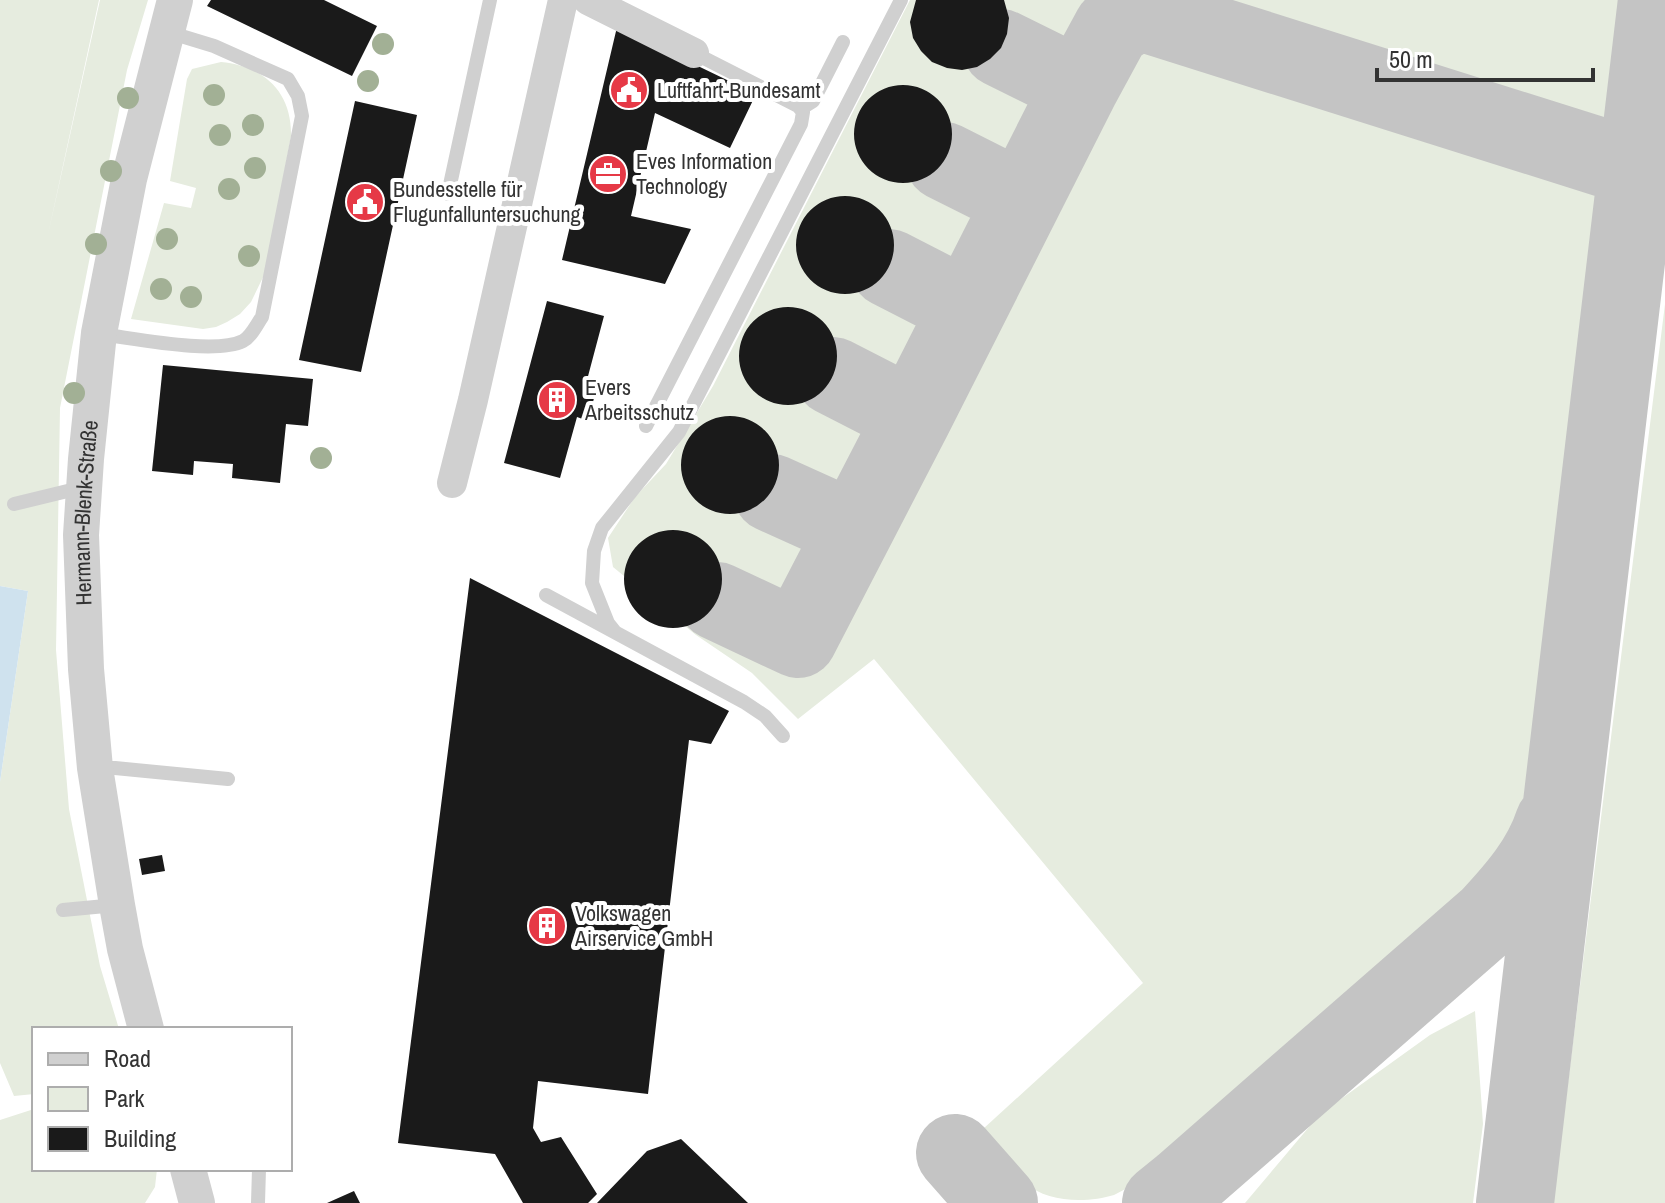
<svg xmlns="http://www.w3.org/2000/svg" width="1665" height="1203" font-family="'Archivo Narrow',sans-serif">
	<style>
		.green { fill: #e6ecdf }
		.water { fill: #cfe2ee }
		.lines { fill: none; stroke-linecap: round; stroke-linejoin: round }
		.taxiway { stroke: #c4c4c4; stroke-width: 78 }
		.building { fill: #1a1a1a }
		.service { stroke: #d0d0d0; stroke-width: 14 }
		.minor { stroke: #d0d0d0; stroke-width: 30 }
		.tertiary { stroke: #d0d0d0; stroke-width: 36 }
		.tree { fill: #a2b095 }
		.labels { text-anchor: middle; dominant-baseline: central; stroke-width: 8; stroke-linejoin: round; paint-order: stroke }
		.poi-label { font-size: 22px; fill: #333; stroke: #fff; text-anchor: start }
		.street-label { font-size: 22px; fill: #333; stroke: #fff }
	</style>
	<rect width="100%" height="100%" fill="#fff"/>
	<path class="green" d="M0,0H99L47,239L100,0H148L127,70L60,408L56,650L69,809L100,966L119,1029H34V1094L14,1096L0,1063V782L28,591L0,586Z
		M910,0H1622L1527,789C1514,839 1494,864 1460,902L1151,1171C1139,1180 1127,1189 1114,1195C1088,1203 1046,1203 1026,1183C1010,1167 997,1147 983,1129L1143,983L874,659L798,719L752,673L696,635L613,567L608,538L635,497L666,464L713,386Z
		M221,62C264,66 292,92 291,136L266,271L251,302L240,314L227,322L216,327L203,329L131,319L164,203L191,208L196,188L170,181L187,79L192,69Z
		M1665,304V1203H1553Z
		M1475,1011L1483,1124L1473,1203H1245L1320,1114L1430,1035Z
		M34,1109V1169H157L155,1187L145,1203H0V1120Z"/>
	<path class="water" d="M0,586L28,591L0,782Z"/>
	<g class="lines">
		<path class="taxiway" d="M1138,11L1636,168
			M1001,48L1080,87
			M944,161L1022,200
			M889,268L967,308
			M833,376L913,417
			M772,493L854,530
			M717,601L798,639L913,417L1080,87L1112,28L1138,11L1137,0
			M955,1153L999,1203
			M1161,1203L1182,1186L1490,917C1517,888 1542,859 1554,822
			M1515,1203C1565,802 1606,401 1657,0"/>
	</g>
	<path class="building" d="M211,0H324L377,26L352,76L207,6Z
		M916,0H1004L1009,18L1007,34L1001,48L990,59L977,67L962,70L947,68L932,62L921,51L913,38L910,22Z
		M617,27L756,94L730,148L655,113L631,216L691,229L665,284L562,260Z
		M854 134a49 49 0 1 1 98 0a49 49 0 1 1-98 0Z
		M355,101L417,115L361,372L299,360Z
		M796 245a49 49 0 1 1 98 0a49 49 0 1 1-98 0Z
		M547,301L604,316L587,380L598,383L588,421L577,417L560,478L504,463Z
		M739 356a49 49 0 1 1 98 0a49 49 0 1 1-98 0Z
		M163,365L313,379L308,426L286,424L280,483L232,478L233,464L194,461L193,475L152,471Z
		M681 465a49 49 0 1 1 98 0a49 49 0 1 1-98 0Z
		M624 579a49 49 0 1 1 98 0a49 49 0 1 1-98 0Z
		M470,578L729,711L711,744L689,740L648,1094L538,1081L533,1128L541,1142L561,1137L597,1194L588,1203H523L495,1154L398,1143Z
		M162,855L165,871L142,875L139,859Z
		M681,1139L748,1203H597L647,1151Z
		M354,1191L360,1203H327Z"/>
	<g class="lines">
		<path class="service" d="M798,106H805L813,101L843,42
			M448,194L490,0
			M99,334C133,338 215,355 243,341C251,337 257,324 262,317L302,116L298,96L288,79L214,46L168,32
			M646,426L801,124L803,112L798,106L694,53
			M14,504L84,487
			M546,595L744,702L765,716L783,736
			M616,633L608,623L592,583L594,551L602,528L679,432L901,0
			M97,768H115L228,779
			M63,910L116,905
			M258,1203L259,1169"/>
		<path class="minor" d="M588,0L694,53
			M452,483L473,400L563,0"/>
		<g class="tertiary">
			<path id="s1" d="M146,1029L125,949L117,905L95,768L86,669L81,535L86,459L99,333L129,179L175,0"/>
			<path d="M188,1169L197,1203"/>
		</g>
	</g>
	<g class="tree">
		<circle cx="383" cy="44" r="11"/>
		<circle cx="368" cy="81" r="11"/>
		<circle cx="214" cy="95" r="11"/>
		<circle cx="128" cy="98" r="11"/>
		<circle cx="253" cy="125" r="11"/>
		<circle cx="220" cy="135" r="11"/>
		<circle cx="255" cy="168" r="11"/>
		<circle cx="111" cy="171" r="11"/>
		<circle cx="229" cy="189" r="11"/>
		<circle cx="167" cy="239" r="11"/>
		<circle cx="96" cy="244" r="11"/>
		<circle cx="249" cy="256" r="11"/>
		<circle cx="161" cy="289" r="11"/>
		<circle cx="191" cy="297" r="11"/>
		<circle cx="74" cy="393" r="11"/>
		<circle cx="321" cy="458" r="11"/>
	</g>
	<defs>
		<g id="civic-disc" transform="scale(2)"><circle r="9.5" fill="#e63946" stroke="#fff"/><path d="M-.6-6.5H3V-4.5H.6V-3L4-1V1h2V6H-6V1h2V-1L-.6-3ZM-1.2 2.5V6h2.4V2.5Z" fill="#fff"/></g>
		<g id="office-disc" transform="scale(2)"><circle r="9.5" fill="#e63946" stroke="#fff"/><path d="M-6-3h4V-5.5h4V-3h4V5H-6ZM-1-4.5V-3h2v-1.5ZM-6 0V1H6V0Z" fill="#fff"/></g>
		<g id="building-disc" transform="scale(2)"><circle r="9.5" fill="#e63946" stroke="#fff"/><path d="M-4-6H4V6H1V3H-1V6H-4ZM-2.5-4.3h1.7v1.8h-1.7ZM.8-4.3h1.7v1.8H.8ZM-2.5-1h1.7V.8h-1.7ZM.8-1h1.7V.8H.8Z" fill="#fff"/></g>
	</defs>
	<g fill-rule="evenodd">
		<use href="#civic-disc" x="629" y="90"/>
		<use href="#office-disc" x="608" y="174"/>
		<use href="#civic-disc" x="365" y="202"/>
		<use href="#building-disc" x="557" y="400"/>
		<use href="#building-disc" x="547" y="926"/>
	</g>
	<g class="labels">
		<g class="poi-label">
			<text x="657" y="90">Luftfahrt-Bundesamt</text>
			<text x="636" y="161">Eves Information<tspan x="636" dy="25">Technology</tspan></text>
			<text x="393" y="189">Bundesstelle für<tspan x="393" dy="25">Flugunfalluntersuchung</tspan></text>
			<text x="585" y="387">Evers<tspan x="585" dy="25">Arbeitsschutz</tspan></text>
			<text x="575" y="913">Volkswagen<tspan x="575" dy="25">Airservice GmbH</tspan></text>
		</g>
		<g class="street-label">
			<text stroke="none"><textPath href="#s1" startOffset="522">Hermann-Blenk-Straße</textPath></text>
		</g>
	</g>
	<rect x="32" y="1027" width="260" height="144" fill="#ffffff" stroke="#adadad" stroke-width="2"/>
	<rect x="48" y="1053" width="40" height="12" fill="#d0d0d0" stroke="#adadad" stroke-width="2"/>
	<text x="104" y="1067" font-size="24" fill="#333333">Road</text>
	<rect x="48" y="1087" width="40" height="24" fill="#e6ecdf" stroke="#adadad" stroke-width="2"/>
	<text x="104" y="1107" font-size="24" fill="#333333">Park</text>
	<rect x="48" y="1127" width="40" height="24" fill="#1a1a1a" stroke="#adadad" stroke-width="2"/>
	<text x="104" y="1147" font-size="24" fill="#333333">Building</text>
	<path d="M1377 68v12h216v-12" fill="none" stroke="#333333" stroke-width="4"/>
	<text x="1389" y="68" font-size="24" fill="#333333" stroke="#ffffff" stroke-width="6" paint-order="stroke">50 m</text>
</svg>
